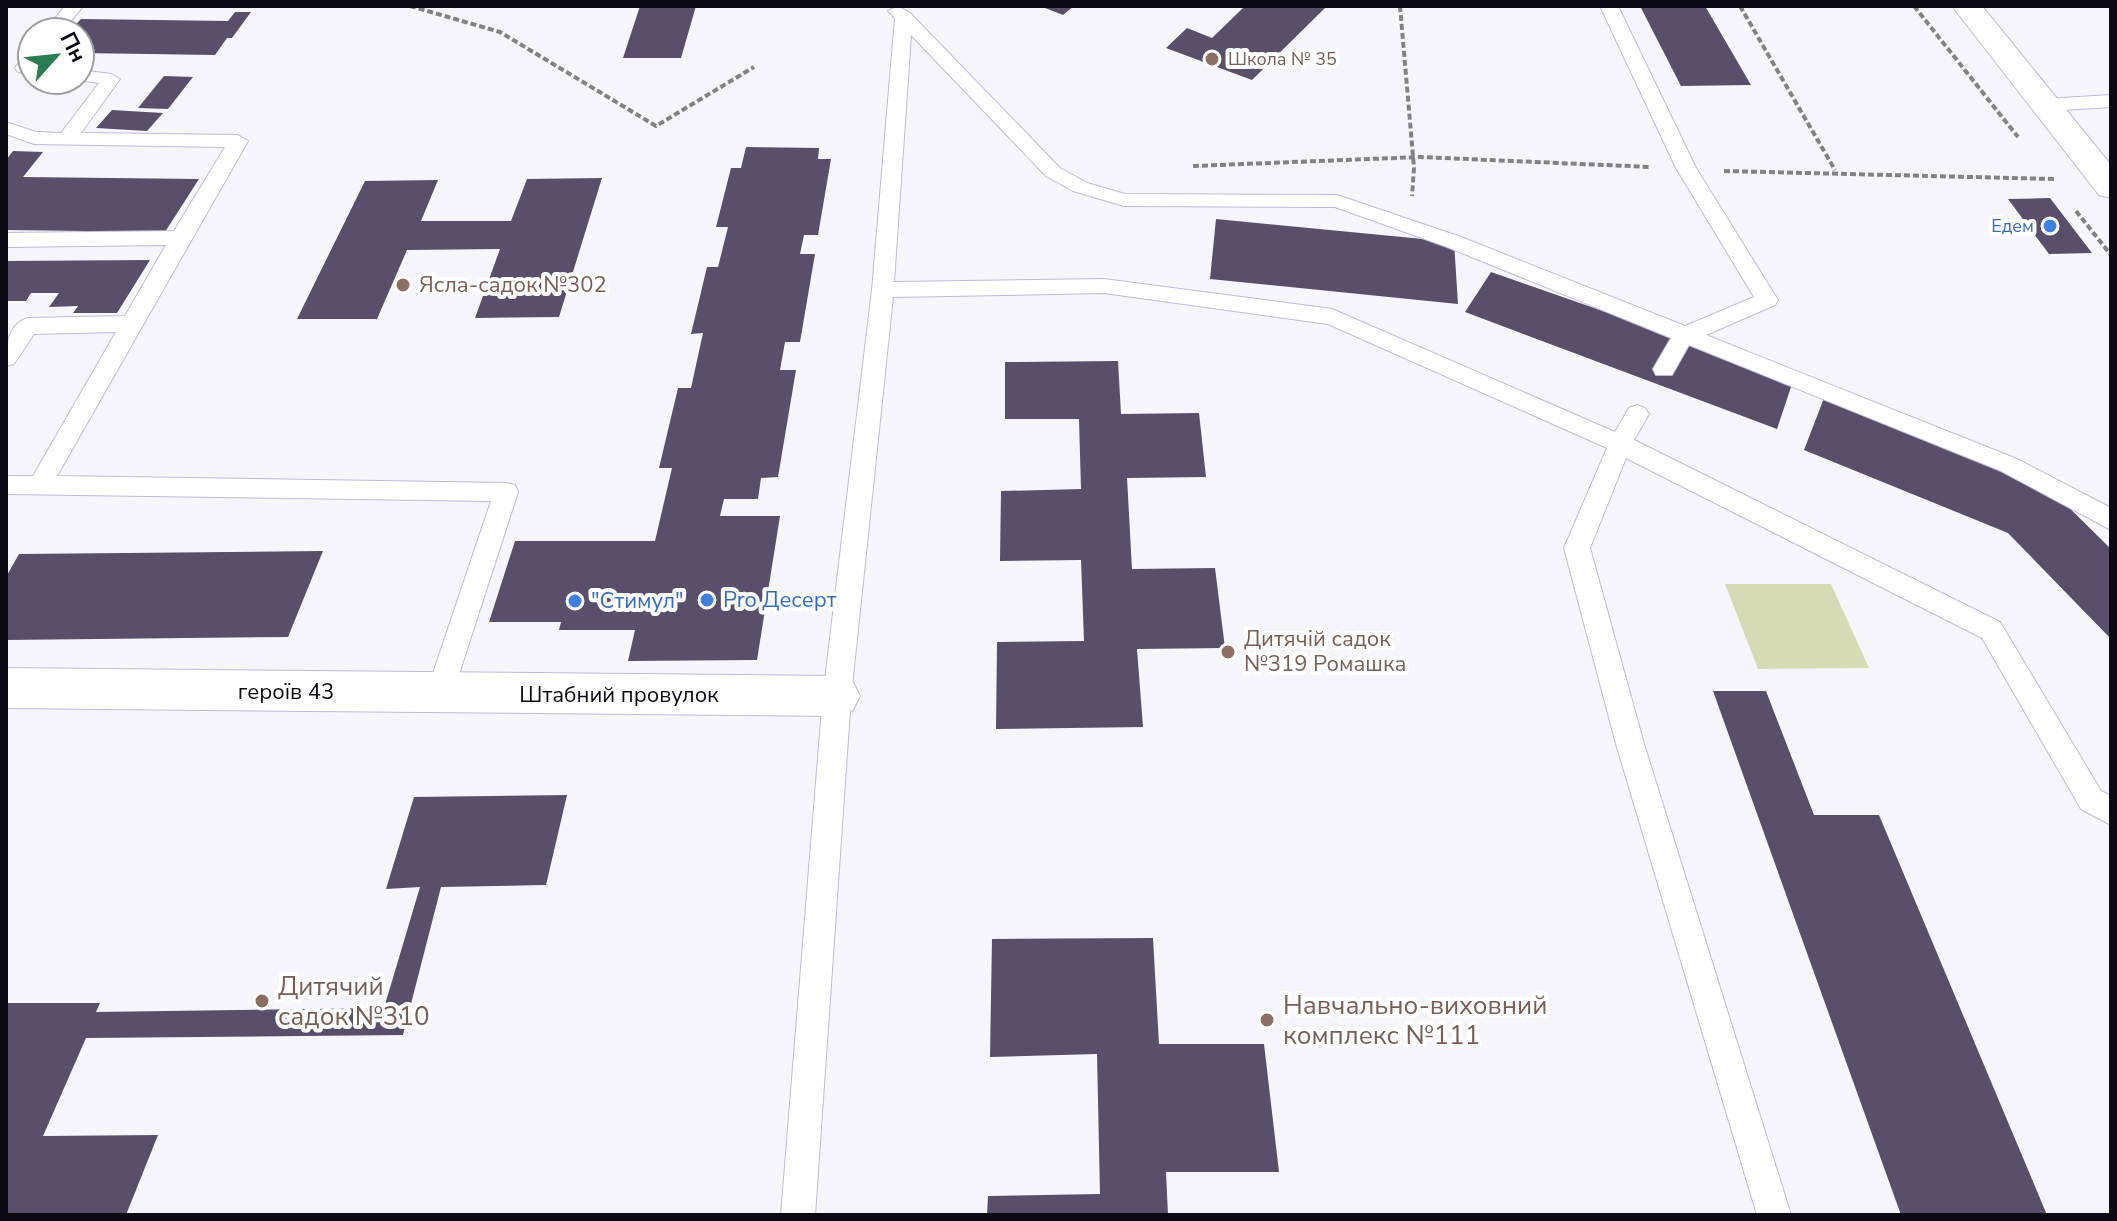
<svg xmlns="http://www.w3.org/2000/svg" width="2117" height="1221" font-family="'Nunito Sans',sans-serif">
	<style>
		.green { fill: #d7dbb5 }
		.building { fill: #594f6b }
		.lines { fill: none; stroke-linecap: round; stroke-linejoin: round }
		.lane-casing { stroke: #bfbadb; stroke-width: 2 }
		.street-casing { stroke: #bfbadb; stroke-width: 2 }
		.primary-casing { stroke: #bfbadb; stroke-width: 2 }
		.path { stroke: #82818a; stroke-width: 4; stroke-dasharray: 6 3; stroke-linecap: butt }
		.lane { fill: #fff; fill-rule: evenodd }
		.street { fill: #fff; fill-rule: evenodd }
		.primary { fill: #fff; fill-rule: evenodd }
		.education-dot { fill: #8d6e63; stroke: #fff; stroke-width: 3 }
		.shop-dot { fill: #3f7fe0; stroke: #fff; stroke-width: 3 }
		.labels { text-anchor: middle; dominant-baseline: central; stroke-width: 8; stroke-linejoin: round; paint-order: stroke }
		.far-education-label { font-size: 18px; fill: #785e54; stroke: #fff; text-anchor: start }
		.far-shop-label { font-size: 18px; fill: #366cbe; stroke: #fff; text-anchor: end }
		.education-label { font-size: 22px; fill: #785e54; stroke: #fff; text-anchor: start }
		.shop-label { font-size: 22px; fill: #366cbe; stroke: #fff; text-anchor: start }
		.street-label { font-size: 22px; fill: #0b0914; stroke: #fff }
		.near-education-label { font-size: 26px; fill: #785e54; stroke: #fff; text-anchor: start }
	</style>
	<rect width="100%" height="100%" fill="#f6f5fc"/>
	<path class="green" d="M1725,584H1831L1869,668L1758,669Z"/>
	<path class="building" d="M640,6H696L681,58H623Z
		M1040,6H1074L1063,15Z
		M1245,6H1327L1252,80L1166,48L1187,28L1212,38Z
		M1640,6H1705L1751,85L1681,86Z
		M235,12H251L232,38H227L215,55L80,53V32H69L81,19L228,21Z
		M164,76L193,77L168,109L138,108Z
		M112,110L163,113L147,131L96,128Z
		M746,147L819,148L818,159H831L818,235H804L800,254H815L800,342H785L780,370H796L778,477L761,478L758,499H724L720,516H780L757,660L628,661L635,630H559L561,622H489L515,541H655L672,468H659L678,388H691L703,333L691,334L707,267H718L728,227H716L731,168H741Z
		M13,151L43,152L23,177L199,179L165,232L6,230V160Z
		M602,178L559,317L475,318L500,249L407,250L377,319H297L365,181L438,180L421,221H511L527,179Z
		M2050,198L2092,253L2049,254L2008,199Z
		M1216,219L1454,242L1458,304L1210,279Z
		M150,260L117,313H73L78,306L49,307L59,293H31L26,301H6V261Z
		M1491,272L1794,378L1777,429L1465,312Z
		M1118,361L1121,414L1199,413L1206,477L1127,478L1132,569L1215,568L1225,648L1137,649L1143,727L996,729L997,642L1084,641L1081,560L1000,561L1001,491L1081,489L1079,419H1005V362Z
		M1824,398L2045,484L2111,549V639L2008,533L1804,450Z
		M323,551L288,637L6,640V577L19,554Z
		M1713,691H1766L1814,815H1879L2047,1215H1901Z
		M567,795L546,885L441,887L403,1035L86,1038L43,1136L158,1135L126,1215H6V1003H100L96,1012L384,1008L420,887L386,889L414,797Z
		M1153,938L1159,1044H1264L1279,1172H1166L1168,1215H987L988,1196L1100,1194L1097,1054L990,1057L992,939Z"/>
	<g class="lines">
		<g class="lane-casing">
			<path id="lane" d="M65,6H83L62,32H44Z
				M898,6L910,13L1060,168L1087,183L1125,194L1337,195L1461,237L1685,326L1754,297L1676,168L1600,6H1618L1696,168L1778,300L1775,305L1706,335L2017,459L2111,508V530L2001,471L1689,345L1672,375H1656L1653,369L1671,338L1447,247L1335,207L1124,206L1073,191L1046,176L911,35L894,282L1104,279L1332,309L1615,432L1629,408L1637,405L1645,408L1649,414L1634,440L2000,622L2101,791L2111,796V825L2081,809L1982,638L1626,458L1590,548L1644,744L1791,1215H1757L1616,744L1564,548L1607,448L1328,324L1104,293L893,297L851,696L815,1215H781L823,696L872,290L895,18L888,11Z
				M32,53V74L18,72L15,68C20,61 24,55 32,53Z
				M80,70L111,74L120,79L81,133L238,135L248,141L57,476L506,483L515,485L518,492L450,702L440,706L430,702L426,694L491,501L6,494V476H33L116,332L34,334L14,364L6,366C6,348 7,324 28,318L125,316L166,245L6,247V233L174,231L225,147L34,144L6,134V122L36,132L61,133L99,83L78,80Z
				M2111,95V107L2046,111L2037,105L2046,99Z"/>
		</g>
		<g class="street-casing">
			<path id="street" d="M6,668L837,676L853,682L860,696L853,710L837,716L6,708Z"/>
		</g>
		<g class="primary-casing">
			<path id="primary" d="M1952,6H1982L2111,165V198L2099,195Z"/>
		</g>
		<path class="path" d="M410,6L500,32L656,126L754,67
			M1400,6L1414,168L1412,196
			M1740,6L1835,170
			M1914,6L2018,137
			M1193,166L1420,157L1651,167
			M1724,171L2054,179
			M2076,211L2111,255"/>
		<use href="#lane" class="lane"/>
		<use href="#street" class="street"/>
		<use href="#primary" class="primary"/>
	</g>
	<g class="education-dot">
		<circle cx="1212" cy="59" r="8"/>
		<circle cx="403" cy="285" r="8"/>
		<circle cx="1228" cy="652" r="8"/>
		<circle cx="262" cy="1001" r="8"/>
		<circle cx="1267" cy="1020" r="8"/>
	</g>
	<g class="shop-dot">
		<circle cx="2050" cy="226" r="8"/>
		<circle cx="707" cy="600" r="8"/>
		<circle cx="575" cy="601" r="8"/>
	</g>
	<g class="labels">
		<g class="far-education-label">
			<text x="1228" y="59">Школа № 35</text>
		</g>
		<g class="far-shop-label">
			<text x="2034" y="226">Едем</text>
		</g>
		<g class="education-label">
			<text x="419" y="285">Ясла-садок №302</text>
			<text x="1244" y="639">Дитячій садок<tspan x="1244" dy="25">№319 Ромашка</tspan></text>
		</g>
		<g class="shop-label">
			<text x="723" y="600">Pro Десерт</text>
			<text x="591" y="601">"Стимул"</text>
		</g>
		<g class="street-label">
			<text x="286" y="692">героїв 43</text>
			<text x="619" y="695">Штабний провулок</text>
		</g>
		<g class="near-education-label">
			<text x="278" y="986">Дитячий<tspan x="278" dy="30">садок №310</tspan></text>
			<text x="1283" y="1005">Навчально-виховний<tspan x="1283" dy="30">комплекс №111</tspan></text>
		</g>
	</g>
	<rect width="2117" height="1221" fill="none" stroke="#0b0914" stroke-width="16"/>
	<g transform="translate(56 56) rotate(63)"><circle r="38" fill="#ffffff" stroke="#9d9da1" stroke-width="2"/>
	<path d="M0-6L14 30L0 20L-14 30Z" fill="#2a7e51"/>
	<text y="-12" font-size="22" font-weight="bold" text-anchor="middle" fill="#0b0914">Пн</text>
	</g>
</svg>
